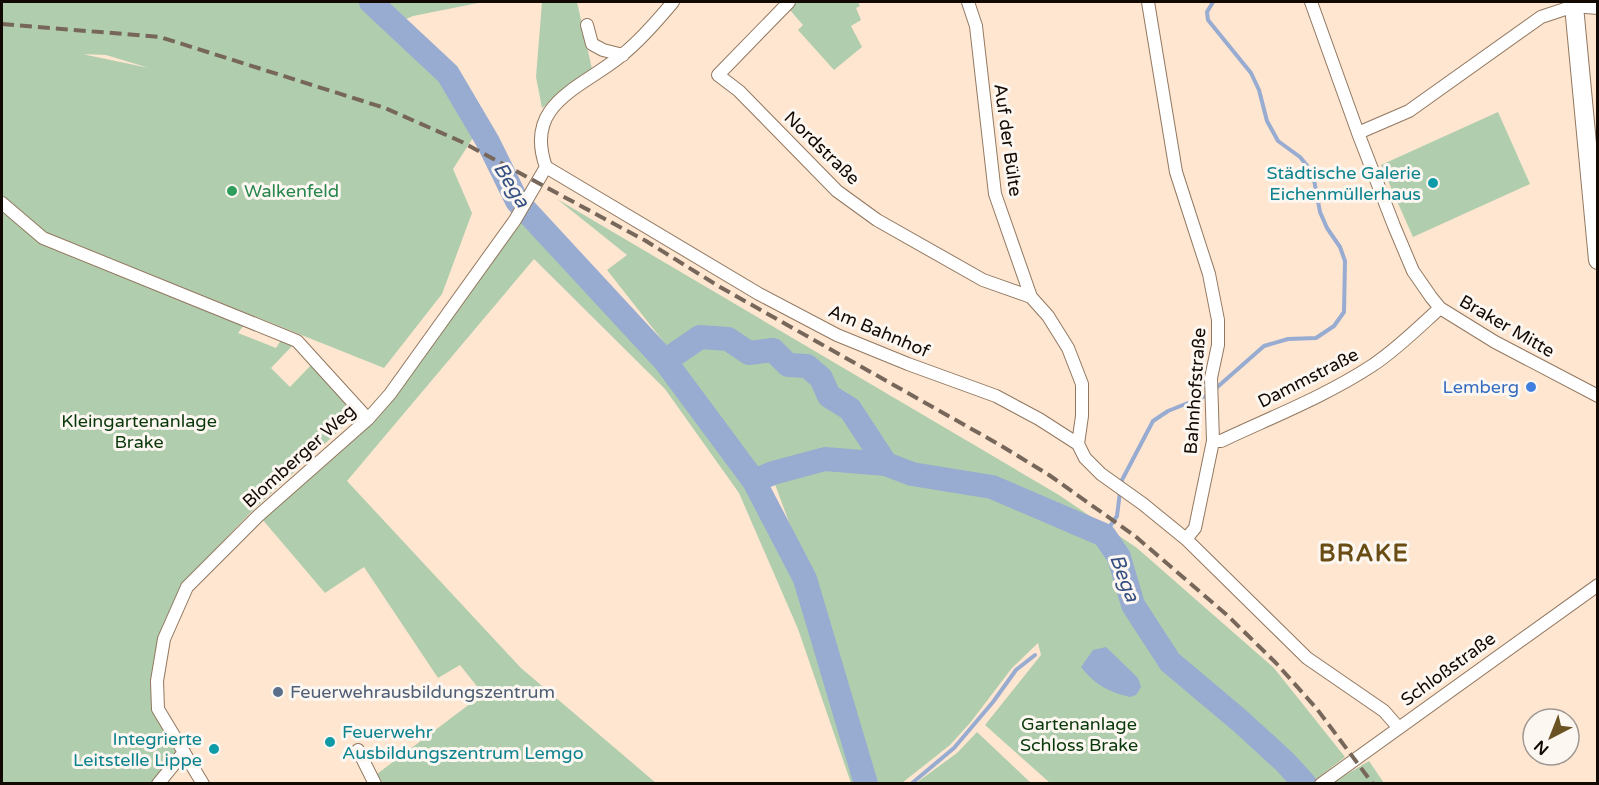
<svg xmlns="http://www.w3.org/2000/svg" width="1599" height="785" font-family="'Varela Round',sans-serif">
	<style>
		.green { fill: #b0cead; fill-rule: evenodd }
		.water { fill: #98abd1 }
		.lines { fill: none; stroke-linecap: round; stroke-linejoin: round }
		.stream { stroke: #98abd1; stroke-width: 4 }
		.river { stroke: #98abd1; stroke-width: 24 }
		.minor-casing { stroke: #927860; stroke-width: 14 }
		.secondary-casing { stroke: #927860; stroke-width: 20 }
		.minor { stroke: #fff; stroke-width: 12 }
		.secondary { stroke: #fff; stroke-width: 18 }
		.rail { stroke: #77675a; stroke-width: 4; stroke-dasharray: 12 6; stroke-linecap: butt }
		.culture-dot { fill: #0f9aa8; stroke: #fdf7f2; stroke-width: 2 }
		.leisure-dot { fill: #2e9e5b; stroke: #fdf7f2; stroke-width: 2 }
		.shop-dot { fill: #3f7fe0; stroke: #fdf7f2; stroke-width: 2 }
		.service-dot { fill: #5c6f8a; stroke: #fdf7f2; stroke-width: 2 }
		.labels { text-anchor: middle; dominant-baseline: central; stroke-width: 6; stroke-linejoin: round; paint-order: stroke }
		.street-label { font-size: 18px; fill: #130903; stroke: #fdf7f2 }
		.culture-label { font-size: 18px; fill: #0d838f; stroke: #fdf7f2; text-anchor: end }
		.leisure-label { font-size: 18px; fill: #27864d; stroke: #fdf7f2; text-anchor: start }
		.shop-label { font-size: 18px; fill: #366cbe; stroke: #fdf7f2; text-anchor: end }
		.park-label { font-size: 18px; fill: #09380a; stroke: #fdf7f2 }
		.service-label { font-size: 18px; fill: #4e5e75; stroke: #fdf7f2; text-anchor: start }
		.water-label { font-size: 20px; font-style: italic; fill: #375082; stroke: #fdf7f2 }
		.district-label { font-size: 24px; font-weight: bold; letter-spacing: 1.5px; fill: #694d15; stroke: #fdf7f2 }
	</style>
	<rect width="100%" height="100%" fill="#fee6d1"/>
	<path class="green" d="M2,2H483L413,16L401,21L478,130L453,169L472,213L442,294L384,368L71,243L60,252L244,325L238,333L276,348L281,340L293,345L271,368L290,387L312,364L357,414L253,510L183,583L159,639L158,709L176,754L151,783L2,784ZM81,54L106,55L149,68L82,54Z
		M542,2H577L592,69L542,108L536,77Z
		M797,2H858L860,6L856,8L861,20L851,26L862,47L834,70L798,30L803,25L789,9Z
		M1498,112L1530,184L1413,237L1381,165Z
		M557,199L1059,495L1137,548L1274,668L1345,757L1311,783H1050L985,725L1041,655L1038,643L1012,668L970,723L950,745L902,783H873L809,576L773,479L825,465L860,462L859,450L825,455L754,474L666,345L607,270L627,255Z
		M530,207L668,363L751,485L802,580L863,783H851L798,629L739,493L665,389L534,259L347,481L521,668L656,783H365L483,694L460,665L438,678L364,567L325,593L262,519L374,421Z
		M977,732L1031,783H916L957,753Z
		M1369,761L1384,783H1332Z"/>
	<path class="water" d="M1106,647L1138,678L1141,687L1136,695L1130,697C1109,692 1095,685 1081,667L1093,650Z"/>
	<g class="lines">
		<path class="stream" d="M1213,2L1207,12L1208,20L1251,73L1259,90L1267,121L1278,141L1300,157L1309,168L1314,180L1320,212L1327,228L1340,247L1345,261L1344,312L1334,326L1316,338L1288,339L1264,346L1214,390
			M1121,485L1122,480L1153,421L1168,411L1208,395
			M1104,535L1117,516L1120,492
			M911,784L954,748L993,702L1016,670L1035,655"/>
		<path class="river" d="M371,2L448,74L488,142L517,201L665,361L754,481L805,579L866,784
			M665,361L700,337L728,339L749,353L773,350L788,365L807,366L821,378L829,396L850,409L886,464L912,474L992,487L1104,535L1119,557L1133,605L1170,662L1239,720L1285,762L1305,784
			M754,481L773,473L825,459L886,464"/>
		<g class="minor-casing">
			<path id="minor" d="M789,2L718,75L739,91L837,191L877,220L983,280L1031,297
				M968,2L976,26L995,194L1031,297L1048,316L1068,348L1082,384V416L1078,444
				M1148,2L1176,172L1209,274L1218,320V345L1211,378L1213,441L1195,528L1186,539
				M1311,2L1358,133L1394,226L1413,271L1431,297L1440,308L1495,342L1598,396
				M587,25L592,44L603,50L623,55
				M1358,133L1409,111L1541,17L1574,6L1598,8
				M546,167L759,294L837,335L908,364L996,396L1039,419L1078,444L1085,458L1101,474L1143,504L1186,539L1307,658L1384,711L1398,727
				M546,167C523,103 582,88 622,55C641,40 658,20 673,2
				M2,203L43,238L297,341L368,419
				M1213,441H1221C1272,417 1326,396 1373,365C1397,349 1418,328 1440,308
				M358,750L375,784
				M158,784L184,752
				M203,784L158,709L157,681L164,639L187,587L258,516L368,419L390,394L515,220L546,167
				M1321,784L1598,585"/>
		</g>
		<g class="secondary-casing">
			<path id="secondary" d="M1575,2L1574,6L1598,260"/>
		</g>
		<use href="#minor" class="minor"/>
		<use href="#secondary" class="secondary"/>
		<path class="rail" d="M2,24L160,37L385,108L462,142L646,241L720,287L1000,445L1049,475L1135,536L1227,615L1276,663L1317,709L1373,784"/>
	</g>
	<g class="culture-dot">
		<circle cx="1433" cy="183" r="6"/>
		<circle cx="330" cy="742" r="6"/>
		<circle cx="214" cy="749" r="6"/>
	</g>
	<circle class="leisure-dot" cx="232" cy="191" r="6"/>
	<circle class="shop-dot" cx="1531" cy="387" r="6"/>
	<circle class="service-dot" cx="278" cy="692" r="6"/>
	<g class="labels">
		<g class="street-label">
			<text transform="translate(1008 140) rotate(82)">Auf der Bülte</text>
			<text transform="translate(822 148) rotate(44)">Nordstraße</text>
			<text transform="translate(1507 326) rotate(30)">Braker Mitte</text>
			<text transform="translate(879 331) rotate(23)">Am Bahnhof</text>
			<text transform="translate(1308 378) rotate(-27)">Dammstraße</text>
			<text transform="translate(1195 391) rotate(-86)">Bahnhofstraße</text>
			<text transform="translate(299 456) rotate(-42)">Blomberger Weg</text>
			<text transform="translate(1448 669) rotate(-36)">Schloßstraße</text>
		</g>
		<g class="culture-label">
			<text x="1421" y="173">Städtische Galerie<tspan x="1421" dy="21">Eichenmüllerhaus</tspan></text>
			<text x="342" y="732" text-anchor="start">Feuerwehr<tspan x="342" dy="21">Ausbildungszentrum Lemgo</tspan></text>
			<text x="202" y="739">Integrierte<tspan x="202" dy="21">Leitstelle Lippe</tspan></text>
		</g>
		<g class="leisure-label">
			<text x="244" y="191">Walkenfeld</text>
		</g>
		<g class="shop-label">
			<text x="1519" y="387">Lemberg</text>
		</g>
		<g class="park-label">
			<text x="139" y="421">Kleingartenanlage<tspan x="139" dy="21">Brake</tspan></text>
			<text x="1079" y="724">Gartenanlage<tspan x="1079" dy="21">Schloss Brake</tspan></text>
		</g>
		<g class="service-label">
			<text x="290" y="692">Feuerwehrausbildungszentrum</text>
		</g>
		<g class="water-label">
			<text transform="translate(511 185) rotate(58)">Bega</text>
			<text transform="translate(1124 578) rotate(69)">Bega</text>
		</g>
		<g class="district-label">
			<text x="1364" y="553">BRAKE</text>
		</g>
	</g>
	<rect width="1599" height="785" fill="none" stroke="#130903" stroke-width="6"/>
	<g transform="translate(1551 737) rotate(222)"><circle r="28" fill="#fdf7f2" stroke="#9f9892" stroke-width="1.5"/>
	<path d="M0-4.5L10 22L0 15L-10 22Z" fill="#6b5223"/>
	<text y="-9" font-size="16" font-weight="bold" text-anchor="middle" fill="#130903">N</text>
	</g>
</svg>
